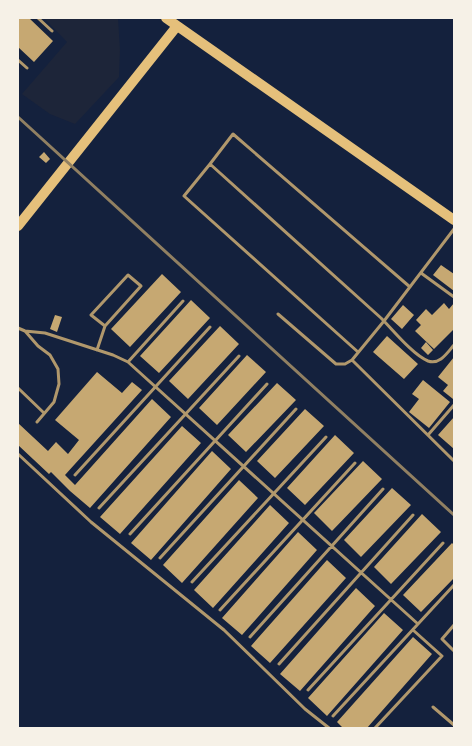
<svg xmlns="http://www.w3.org/2000/svg" width="472" height="746" font-family="'Work Sans',sans-serif">
	<style>
		.green { fill: #1d2539 }
		.building { fill: #c6a872 }
		.lines { fill: none; stroke-linecap: round; stroke-linejoin: round }
		.service { stroke: #b1986c; stroke-width: 3 }
		.primary { stroke: #e5c07b; stroke-width: 10 }
		.rail { stroke: #918062; stroke-width: 3 }
	</style>
	<rect width="100%" height="100%" fill="#14213d"/>
	<path class="green" d="M44,18H118L120,50L119,77L75,124L50,114L22,94L67,42Z"/>
	<path class="building" d="M18,18H29L53,41L34,62L18,47Z
		M44,152L50,159L46,163L39,157Z
		M441,265L454,274V291L433,275Z
		M162,274L181,292L130,347L111,329Z
		M191,300L210,318L159,373L140,356Z
		M444,303L449,309L454,303V329L434,349L415,331L421,325L416,320L426,309L432,315Z
		M403,305L414,315L402,329L391,319Z
		M55,315L62,317L57,332L50,329Z
		M220,326L239,344L188,399L169,381Z
		M387,336L418,364L404,379L373,352Z
		M426,342L433,350L428,355L421,348Z
		M247,355L266,372L217,425L199,408Z
		M454,357V397L453,399L443,391L448,385L438,377Z
		M97,372L122,393L132,382L142,390L65,475L75,485L152,399L171,417L90,508L70,491L51,472L49,474L18,445V423L48,451L56,442L68,454L79,440L55,420Z
		M423,380L450,402L429,428L409,412L419,399L412,394Z
		M277,383L296,400L246,452L228,435Z
		M305,409L324,426L275,478L257,461Z
		M454,417V449L438,435Z
		M182,426L201,443L120,534L100,517Z
		M335,435L354,453L305,505L287,488Z
		M212,451L231,469L151,560L131,543Z
		M363,461L382,479L332,531L314,513Z
		M239,480L258,498L182,583L163,565Z
		M392,488L411,505L361,557L344,540Z
		M270,505L289,523L213,608L194,590Z
		M422,514L441,532L391,584L374,567Z
		M298,532L317,550L242,635L222,618Z
		M452,543L454,545V578L421,612L403,595Z
		M327,560L346,578L270,663L251,646Z
		M356,588L375,606L300,691L280,674Z
		M384,613L403,630L327,716L308,698Z
		M413,637L432,654L367,728H343L337,722Z"/>
	<g class="lines">
		<path class="service" d="M38,18L52,31
			M18,60L27,68
			M210,164L184,196L358,352
			M454,229L384,321L352,360L454,461
			M421,273L454,297
			M410,287L233,134L210,164C267,216 324,267 381,318C393,330 413,355 428,361C440,365 447,353 454,345
			M278,314L336,364H345L352,360
			M18,328L25,331L45,333L113,355L128,362L418,624L333,716
			M25,331L38,346L50,355L58,369L59,384L54,402L37,422
			M97,350L105,326L141,286L128,275L91,315L105,326
			M128,362L183,301
			M18,388L44,413
			M428,435L454,405
			M18,454L91,522L224,630L305,709L329,728
			M75,475L210,327
			M99,508L239,356
			M130,534L267,384
			M160,558L296,409
			M192,582L326,437
			M220,610L355,463
			M418,624L454,585
			M454,625L442,639L454,651
			M250,637L383,489
			M279,664L413,515
			M308,690L443,543
			M433,707L454,725
			M375,728L442,656L413,630"/>
		<path class="primary" d="M166,18L454,220
			M18,226L177,26"/>
		<path class="rail" d="M18,117L454,515"/>
	</g>
	<rect width="472" height="746" fill="none" stroke="#f6f1e7" stroke-width="38"/>
</svg>
